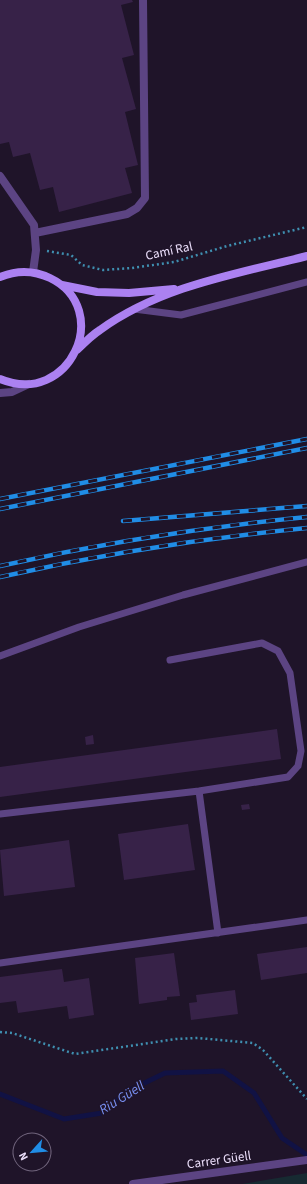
<svg xmlns="http://www.w3.org/2000/svg" width="307" height="1184" font-family="'Source Sans 3',sans-serif">
	<style>
		.green { fill: #172a32 }
		.lines { fill: none; stroke-linecap: round; stroke-linejoin: round }
		.stream { stroke: #111244; stroke-width: 5 }
		.building { fill: #372248 }
		.path { stroke: #3f8fb0; stroke-width: 2.5; stroke-dasharray: 2 3; stroke-linecap: butt }
		.service { stroke: #5c4483; stroke-width: 7 }
		.minor { stroke: #5c4483; stroke-width: 8 }
		.secondary { stroke: #ab81f1; stroke-width: 8 }
		.rail-casing { stroke: #208de6; stroke-width: 4.5 }
		.rail { stroke: #1f1429; stroke-width: 3; stroke-dasharray: 9; stroke-linecap: butt }
		.labels { text-anchor: middle; dominant-baseline: central; stroke-width: 3; stroke-linejoin: round; paint-order: stroke }
		.street-label { font-size: 13px; fill: #ecdffb; stroke: #1f1429 }
		.water-label { font-size: 14px; font-style: italic; fill: #788ff0; stroke: #1f1429 }
	</style>
	<rect width="100%" height="100%" fill="#1f1429"/>
	<path class="green" d="M307,1173V1184H242Z"/>
	<g class="lines">
		<path class="stream" d="M0,1094L64,1119L102,1113L128,1091L165,1073L223,1071L254,1093L282,1138L307,1155"/>
	</g>
	<path class="building" d="M0,0H132L133,2L121,5L134,55L122,58L136,109L125,112L138,165L125,168L132,193L59,212L53,187L40,190L30,153L13,157L9,142L0,144Z
		M277,729L281,759L0,797V767Z
		M93,735L94,744L86,745L85,737Z
		M249,804L250,809L242,810L241,805Z
		M188,824L195,870L124,880L118,834Z
		M69,840L75,887L4,896L0,850Z
		M307,947V973L261,980L257,954Z
		M174,953L180,996L167,997V1000L139,1004L135,958Z
		M62,969L64,982L89,978L94,1015L69,1019L67,1006L18,1013L16,1001L0,1003V977Z
		M235,990L238,1014L191,1020L189,1003L197,1002L196,995Z"/>
	<g class="lines">
		<path class="path" d="M47,251L71,255L82,265L103,270L132,268L174,262L227,246L307,227
			M0,1032L12,1033L75,1054L176,1039L198,1038L253,1043L263,1050L307,1099"/>
		<path class="service" d="M134,309L181,315L307,282
			M0,656L79,627L183,595L307,562
			M199,791L218,933
			M0,814L199,791L288,777L298,766L301,751L290,673L278,651L262,643L170,660
			M0,963L307,920"/>
		<path class="minor" d="M0,176L34,225L36,250L33,272
			M35,233L127,214L137,208L145,198L143,0
			M0,393L12,392L29,384
			M133,1184L307,1160"/>
		<path class="secondary" d="M0,277C17,270 33,270 50,278C114,309 70,408 0,379
			M62,285L97,292L129,293L174,289
			M77,350C84,343 92,335 100,330C161,286 236,274 307,256"/>
		<g class="rail-casing">
			<path id="rail" d="M0,499L307,439
				M0,509L307,448
				M123,521L307,506
				M0,566C102,543 204,527 307,517
				M0,577C102,554 203,538 307,528"/>
		</g>
		<use href="#rail" class="rail"/>
	</g>
	<g class="labels">
		<g class="street-label">
			<text transform="translate(169 251) rotate(-12)">Camí Ral</text>
			<text transform="translate(219 1160) rotate(-8)">Carrer Güell</text>
		</g>
		<g class="water-label">
			<text transform="translate(122 1098) rotate(-32)">Riu Güell</text>
		</g>
	</g>
	<g transform="translate(32 1152) rotate(243)"><circle r="19" fill="#1f1429" stroke="#71657d"/>
	<path d="M0-3L7 15L0 10L-7 15Z" fill="#208de6"/>
	<text y="-6" font-size="11" font-weight="bold" text-anchor="middle" fill="#ecdffb">N</text>
	</g>
</svg>
